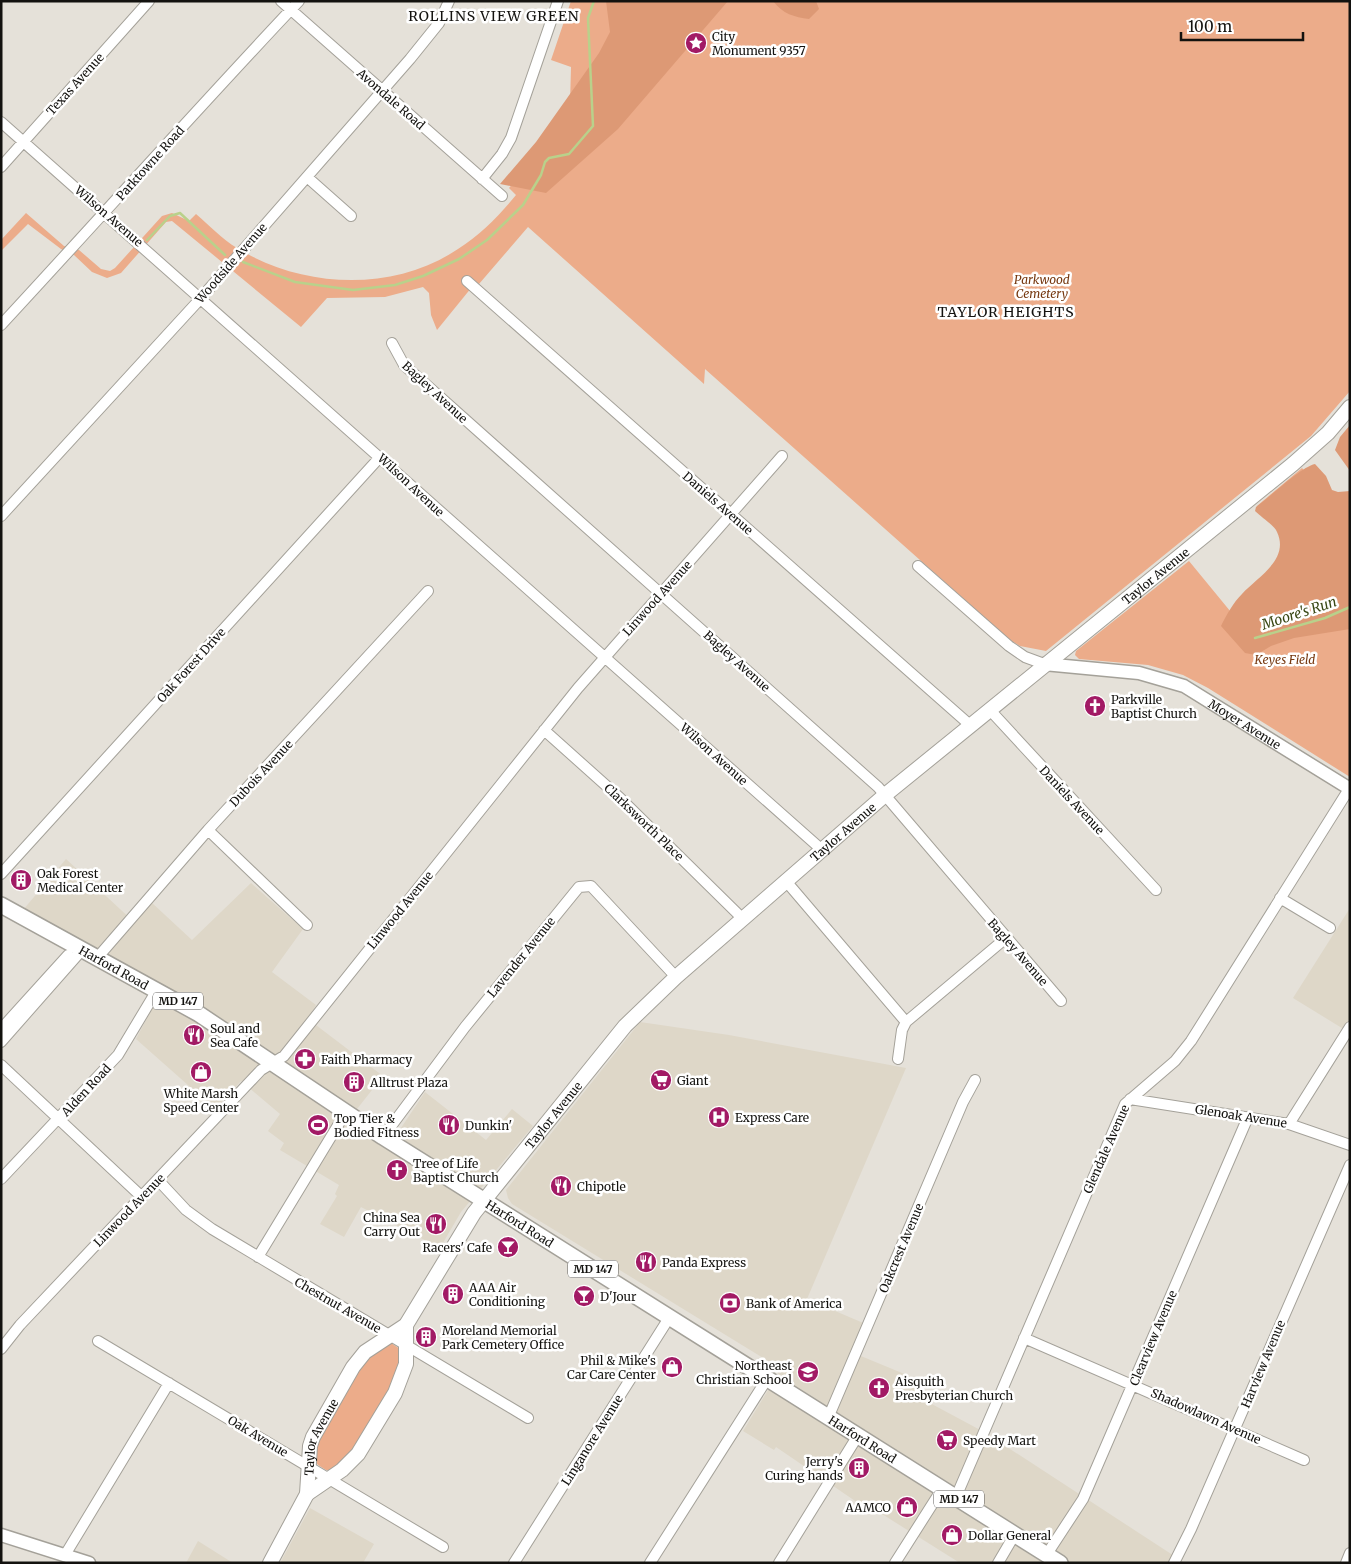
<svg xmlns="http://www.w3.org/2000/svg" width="1351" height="1564" font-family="Merriweather,serif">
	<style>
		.built { fill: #ded7c8 }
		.green { fill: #ecac8a }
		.forest { fill: #dd9975 }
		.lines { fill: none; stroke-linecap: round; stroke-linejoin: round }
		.stream { stroke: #b9d18b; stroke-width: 2.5 }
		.minor-casing { stroke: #a4a199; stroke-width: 12 }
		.tertiary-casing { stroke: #a4a199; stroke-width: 15 }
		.secondary-casing { stroke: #a4a199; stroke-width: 16 }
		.primary-casing { stroke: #a4a199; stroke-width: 18 }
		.minor { stroke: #fff; stroke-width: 10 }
		.tertiary { stroke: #fff; stroke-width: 12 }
		.secondary { stroke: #fff; stroke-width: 14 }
		.primary { stroke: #fff; stroke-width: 15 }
		.labels { text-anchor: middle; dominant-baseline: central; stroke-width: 5; stroke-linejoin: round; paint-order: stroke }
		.shield { fill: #fff; stroke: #5a5957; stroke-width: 1 }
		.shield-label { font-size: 11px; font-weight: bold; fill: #13120f }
		.poi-label { font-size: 12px; fill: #13120f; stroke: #fff; text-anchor: start }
		.street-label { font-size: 12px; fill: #13120f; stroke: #fff }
		.park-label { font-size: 12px; font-style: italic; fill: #76380f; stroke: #fff }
		.neighbourhood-label { font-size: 14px; letter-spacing: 1px; fill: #13120f; stroke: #fff }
		.water-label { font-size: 14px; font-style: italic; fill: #384714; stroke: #fff }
	</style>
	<rect width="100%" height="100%" fill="#e5e1d9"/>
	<path class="built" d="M66,859L134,922L151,902L192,940L251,883L303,929L272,972L316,1005L308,1019L383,1076L357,1109L397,1134L425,1092L486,1140L512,1109L533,1126L461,1212L440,1248L361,1207L344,1237L320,1224L337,1196L335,1194L339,1185L280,1150L284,1143L268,1131L280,1114L241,1081L215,1109L136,1039L164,986L23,910Z
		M1350,908V1033L1293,998Z
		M640,1022L729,1035L906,1068L807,1299L868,1325L856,1354L919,1380L913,1394L984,1432L1185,1563H960L866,1504L864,1507L776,1447L774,1450L743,1431L781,1369L512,1204L508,1198L506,1190Z
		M310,1508L374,1544L363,1563H280Z
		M198,1541L233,1563H186Z"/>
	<path class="green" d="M571,1H1350V391L1311,436L1046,651L1020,646L1010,640L705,369L704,384L528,227L479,284L476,282L437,330L431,315L429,293L423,287L385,297L327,298L301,327L172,221L166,222L121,273L107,278L92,272L74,255L61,249L28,224L1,251V240L26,213L64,246L79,250L101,269L110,271L115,268L162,216L172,213L189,221L196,214C209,225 222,239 237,248C302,288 393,293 458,249C481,234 499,216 516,195L509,188L565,125L570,104L571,67L551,60Z
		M1302,468L1344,513L1350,507V777L1208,688L1183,675L1148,665L1079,659L1075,655L1076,651L1189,561L1235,617L1296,569L1287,540L1257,506Z
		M391,1343L400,1349L401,1374L358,1448L332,1470H326L318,1465L314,1459L319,1433L364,1357Z"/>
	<path class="forest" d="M606,1H728L618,129L546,193L500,184L536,142L599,53L610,32Z
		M773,1H816L819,9L809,19C794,17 783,14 773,1Z
		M1350,425V471L1335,450L1340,437Z
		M1315,464L1326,476L1332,490L1338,492L1350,491V629L1294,638L1271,646L1256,655L1245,653L1221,626C1227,614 1233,603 1242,594C1257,577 1290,560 1277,532C1274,525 1261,517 1255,511L1256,507C1271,496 1301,467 1315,464Z"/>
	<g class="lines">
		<path class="stream" d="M147,240L170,216L180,213L225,255
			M243,262L295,282L353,290L395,285L423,276L459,259L487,240L523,205L541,175L545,162L549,158L569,154L593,126L588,18L594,1
			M1255,638L1325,618L1350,607"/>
		<g class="minor-casing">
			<path id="minor" d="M281,1L502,196
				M1,122L821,849
				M1,167L149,1
				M307,177L351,216
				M482,179L502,154L511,138L558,1
				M467,281L970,725
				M1,325C101,217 198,108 299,1
				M392,343L404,365L878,787L1061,1001
				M1,516L201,298L410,59L439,23L449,1
				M918,566L1009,646L1025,657L1044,664
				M989,709L1156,890
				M544,730L620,798L742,918
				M208,830L307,925
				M1,874L380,457
				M785,880L906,1022
				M1280,898L1330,928
				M97,958L208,830L428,591
				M1,1029L68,955
				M1,1042L82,950
				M898,1059L902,1030L906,1022L1006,938
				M1,1065L142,1197
				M1130,1099L1289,1124L1350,1145
				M1289,1124L1350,1027
				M383,1137L465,1027L579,887L591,886L676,977
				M1,1179L118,1055L157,990
				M158,1180L186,1210L212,1229L528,1418
				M258,1257L346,1112
				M1024,1338L1304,1460
				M98,1341L443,1547
				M1,1349L20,1325L261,1070L284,1056L578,688L782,456
				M828,1418L963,1102L975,1080
				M956,1497L1125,1104L1175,1061L1191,1041L1349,789
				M1047,1554L1083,1499L1248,1117
				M65,1555L169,1383
				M514,1563L669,1318
				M650,1563L767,1379
				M779,1563L857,1437
				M895,1563L942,1489
				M998,1563L1015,1534
				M1174,1563L1191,1529L1350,1165
				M1346,1563L1350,1553"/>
		</g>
		<g class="tertiary-casing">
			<g id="tertiary">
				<path id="s1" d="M1044,664L1139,673L1184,686L1350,789"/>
				<path d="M1,1535L89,1563"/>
			</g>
		</g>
		<g class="secondary-casing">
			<g id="secondary">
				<path d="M307,1494L342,1470L358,1454L395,1393L406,1364V1325"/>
				<path id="s2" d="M270,1563L307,1494L310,1446L313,1437L353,1367L365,1352L406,1325L474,1213L625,1026L676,977L885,795L1293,464L1328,433L1350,407"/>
			</g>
		</g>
		<g class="primary-casing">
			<g id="primary">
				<path id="s3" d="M1,905L199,1014L383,1137L1060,1563"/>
			</g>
		</g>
		<use href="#minor" class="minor"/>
		<use href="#tertiary" class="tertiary"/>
		<use href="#secondary" class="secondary"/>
		<use href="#primary" class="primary"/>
	</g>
	<defs>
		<g id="sight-disc" transform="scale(1.125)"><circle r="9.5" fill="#a21a65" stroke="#fff"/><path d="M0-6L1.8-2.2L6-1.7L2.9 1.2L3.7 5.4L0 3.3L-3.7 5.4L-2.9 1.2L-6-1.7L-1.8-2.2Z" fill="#fff"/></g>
		<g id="church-disc" transform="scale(1.125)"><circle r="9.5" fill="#a21a65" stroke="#fff"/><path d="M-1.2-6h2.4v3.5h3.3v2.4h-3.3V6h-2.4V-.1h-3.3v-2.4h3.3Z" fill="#fff"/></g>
		<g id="building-disc" transform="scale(1.125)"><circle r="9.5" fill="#a21a65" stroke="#fff"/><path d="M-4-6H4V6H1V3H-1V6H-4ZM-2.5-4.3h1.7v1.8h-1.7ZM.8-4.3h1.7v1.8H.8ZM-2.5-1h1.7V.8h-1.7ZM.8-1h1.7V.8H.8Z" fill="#fff"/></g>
		<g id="restaurant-disc" transform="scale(1.125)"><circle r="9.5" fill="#a21a65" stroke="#fff"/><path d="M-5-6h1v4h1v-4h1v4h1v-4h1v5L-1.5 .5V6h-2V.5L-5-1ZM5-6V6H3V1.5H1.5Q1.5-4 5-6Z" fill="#fff"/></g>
		<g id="pharmacy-disc" transform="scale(1.125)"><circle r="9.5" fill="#a21a65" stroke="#fff"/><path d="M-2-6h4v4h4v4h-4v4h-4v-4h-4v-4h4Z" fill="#fff"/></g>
		<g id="shop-disc" transform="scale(1.125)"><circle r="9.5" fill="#a21a65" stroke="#fff"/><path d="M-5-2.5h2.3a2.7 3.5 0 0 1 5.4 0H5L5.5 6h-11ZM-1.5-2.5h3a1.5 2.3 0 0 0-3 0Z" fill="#fff"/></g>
		<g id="supermarket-disc" transform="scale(1.125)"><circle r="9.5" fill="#a21a65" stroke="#fff"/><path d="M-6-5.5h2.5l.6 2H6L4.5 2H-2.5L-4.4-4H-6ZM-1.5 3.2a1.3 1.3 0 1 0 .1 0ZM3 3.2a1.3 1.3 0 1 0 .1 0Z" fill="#fff"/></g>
		<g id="hospital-disc" transform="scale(1.125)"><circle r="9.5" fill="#a21a65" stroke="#fff"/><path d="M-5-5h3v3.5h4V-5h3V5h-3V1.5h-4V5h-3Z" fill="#fff"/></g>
		<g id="stadium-disc" transform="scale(1.125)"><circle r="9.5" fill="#a21a65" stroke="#fff"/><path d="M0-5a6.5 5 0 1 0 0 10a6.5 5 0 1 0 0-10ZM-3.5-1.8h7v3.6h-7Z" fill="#fff"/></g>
		<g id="bar-disc" transform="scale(1.125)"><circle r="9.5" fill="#a21a65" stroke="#fff"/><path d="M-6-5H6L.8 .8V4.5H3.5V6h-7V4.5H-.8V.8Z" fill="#fff"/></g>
		<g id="bank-disc" transform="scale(1.125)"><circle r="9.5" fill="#a21a65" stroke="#fff"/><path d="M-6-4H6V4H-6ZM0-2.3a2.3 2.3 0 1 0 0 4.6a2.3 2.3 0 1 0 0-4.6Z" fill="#fff"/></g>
		<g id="school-disc" transform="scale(1.125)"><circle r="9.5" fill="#a21a65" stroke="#fff"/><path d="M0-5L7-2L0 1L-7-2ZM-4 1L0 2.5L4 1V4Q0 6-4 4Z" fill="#fff"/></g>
	</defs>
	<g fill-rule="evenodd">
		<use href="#sight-disc" x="696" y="43"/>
		<use href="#church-disc" x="1095" y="706"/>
		<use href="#building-disc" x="21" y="880"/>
		<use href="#restaurant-disc" x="194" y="1035"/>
		<use href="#pharmacy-disc" x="305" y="1059"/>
		<use href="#shop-disc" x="201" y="1072"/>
		<use href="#supermarket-disc" x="661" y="1080"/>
		<use href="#building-disc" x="354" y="1082"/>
		<use href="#hospital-disc" x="719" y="1117"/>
		<use href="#stadium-disc" x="318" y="1125"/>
		<use href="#restaurant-disc" x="449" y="1125"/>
		<use href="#church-disc" x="397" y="1170"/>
		<use href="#restaurant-disc" x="561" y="1186"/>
		<use href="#restaurant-disc" x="436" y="1224"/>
		<use href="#bar-disc" x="508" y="1247"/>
		<use href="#restaurant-disc" x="646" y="1262"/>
		<use href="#building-disc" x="453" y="1294"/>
		<use href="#bar-disc" x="584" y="1296"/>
		<use href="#bank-disc" x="730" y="1303"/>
		<use href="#building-disc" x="426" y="1337"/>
		<use href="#shop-disc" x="672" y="1367"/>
		<use href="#school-disc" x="808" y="1372"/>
		<use href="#church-disc" x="879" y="1388"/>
		<use href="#supermarket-disc" x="947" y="1440"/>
		<use href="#building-disc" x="859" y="1468"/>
		<use href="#shop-disc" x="907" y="1507"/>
		<use href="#shop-disc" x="952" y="1535"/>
	</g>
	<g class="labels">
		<g class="shield">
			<rect x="153" y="992.5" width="50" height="17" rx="4"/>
			<rect x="568" y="1260.5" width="50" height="17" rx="4"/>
			<rect x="934" y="1490.5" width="50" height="17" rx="4"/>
		</g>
		<g class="shield-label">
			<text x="178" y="1001">MD 147</text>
			<text x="593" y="1269">MD 147</text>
			<text x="959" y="1499">MD 147</text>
		</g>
		<g class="poi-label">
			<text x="712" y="36">City<tspan x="712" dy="14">Monument 9357</tspan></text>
			<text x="1111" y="699">Parkville<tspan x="1111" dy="14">Baptist Church</tspan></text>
			<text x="37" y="873">Oak Forest<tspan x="37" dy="14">Medical Center</tspan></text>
			<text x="210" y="1028">Soul and<tspan x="210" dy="14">Sea Cafe</tspan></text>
			<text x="321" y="1059">Faith Pharmacy</text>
			<text x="677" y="1080">Giant</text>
			<text x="370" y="1082">Alltrust Plaza</text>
			<text x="201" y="1093" text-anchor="middle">White Marsh<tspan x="201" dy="14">Speed Center</tspan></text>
			<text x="735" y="1117">Express Care</text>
			<text x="334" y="1118">Top Tier &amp;<tspan x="334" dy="14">Bodied Fitness</tspan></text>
			<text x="465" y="1125">Dunkin'</text>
			<text x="413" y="1163">Tree of Life<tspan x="413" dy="14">Baptist Church</tspan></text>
			<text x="577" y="1186">Chipotle</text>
			<text x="420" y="1217" text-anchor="end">China Sea<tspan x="420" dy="14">Carry Out</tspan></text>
			<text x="492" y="1247" text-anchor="end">Racers' Cafe</text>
			<text x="662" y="1262">Panda Express</text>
			<text x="469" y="1287">AAA Air<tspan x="469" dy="14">Conditioning</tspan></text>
			<text x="600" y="1296">D'Jour</text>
			<text x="746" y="1303">Bank of America</text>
			<text x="442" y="1330">Moreland Memorial<tspan x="442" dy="14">Park Cemetery Office</tspan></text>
			<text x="656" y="1360" text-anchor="end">Phil &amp; Mike's<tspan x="656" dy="14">Car Care Center</tspan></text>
			<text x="792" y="1365" text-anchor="end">Northeast<tspan x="792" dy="14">Christian School</tspan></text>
			<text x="895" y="1381">Aisquith<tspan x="895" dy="14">Presbyterian Church</tspan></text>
			<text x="963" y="1440">Speedy Mart</text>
			<text x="843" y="1461" text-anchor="end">Jerry's<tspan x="843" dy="14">Curing hands</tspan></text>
			<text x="891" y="1507" text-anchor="end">AAMCO</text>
			<text x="968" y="1535">Dollar General</text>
		</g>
		<g class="street-label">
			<text transform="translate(75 84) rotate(-48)">Texas Avenue</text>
			<text transform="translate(391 99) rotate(41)">Avondale Road</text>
			<text transform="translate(150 163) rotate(-48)">Parktowne Road</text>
			<text transform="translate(109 216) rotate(41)">Wilson Avenue</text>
			<text transform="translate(231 263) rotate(-49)">Woodside Avenue</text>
			<text transform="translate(435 392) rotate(43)">Bagley Avenue</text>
			<text transform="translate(411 485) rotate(43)">Wilson Avenue</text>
			<text transform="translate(718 503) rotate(41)">Daniels Avenue</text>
			<text stroke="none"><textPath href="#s2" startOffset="1352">Taylor Avenue</textPath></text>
			<text transform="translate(657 598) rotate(-48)">Linwood Avenue</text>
			<text transform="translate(737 661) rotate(42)">Bagley Avenue</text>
			<text transform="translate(191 665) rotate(-48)">Oak Forest Drive</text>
			<text stroke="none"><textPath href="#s1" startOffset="214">Moyer Avenue</textPath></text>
			<text transform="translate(714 754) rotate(42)">Wilson Avenue</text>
			<text transform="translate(261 773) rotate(-47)">Dubois Avenue</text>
			<text transform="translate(1072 800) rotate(47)">Daniels Avenue</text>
			<text transform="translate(644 822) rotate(44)">Clarksworth Place</text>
			<text stroke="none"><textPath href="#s2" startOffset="948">Taylor Avenue</textPath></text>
			<text transform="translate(400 910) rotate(-51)">Linwood Avenue</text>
			<text transform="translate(1018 952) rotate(49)">Bagley Avenue</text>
			<text transform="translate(521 957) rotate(-51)">Lavender Avenue</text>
			<text stroke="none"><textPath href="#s3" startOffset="129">Harford Road</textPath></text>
			<text transform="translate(86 1090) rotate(-47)">Alden Road</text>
			<text stroke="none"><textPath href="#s2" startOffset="542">Taylor Avenue</textPath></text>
			<text transform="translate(1241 1116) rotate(9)">Glenoak Avenue</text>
			<text transform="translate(1106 1149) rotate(-66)">Glendale Avenue</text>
			<text transform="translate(129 1210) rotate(-46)">Linwood Avenue</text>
			<text stroke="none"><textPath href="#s3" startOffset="609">Harford Road</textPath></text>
			<text transform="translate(901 1248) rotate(-67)">Oakcrest Avenue</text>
			<text transform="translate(338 1305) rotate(30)">Chestnut Avenue</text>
			<text transform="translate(1153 1338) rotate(-67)">Clearview Avenue</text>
			<text transform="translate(1263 1364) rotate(-67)">Harview Avenue</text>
			<text transform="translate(1206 1416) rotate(24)">Shadowlawn Avenue</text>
			<text transform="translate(258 1436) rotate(31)">Oak Avenue</text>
			<text stroke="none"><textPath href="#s2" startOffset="138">Taylor Avenue</textPath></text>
			<text stroke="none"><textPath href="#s3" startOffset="1014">Harford Road</textPath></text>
			<text transform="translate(592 1440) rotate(-58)">Linganore Avenue</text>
		</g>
		<g class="park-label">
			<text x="1042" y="279">Parkwood<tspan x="1042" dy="14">Cemetery</tspan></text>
			<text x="1285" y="659">Keyes Field</text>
		</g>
		<g class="neighbourhood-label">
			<text x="494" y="16">ROLLINS VIEW GREEN</text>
			<text x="1006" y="312">TAYLOR HEIGHTS</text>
		</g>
		<g class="water-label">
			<text transform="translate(1299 613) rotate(-18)">Moore's Run</text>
		</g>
	</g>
	<rect width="1351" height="1564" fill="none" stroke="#13120f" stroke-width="5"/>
	<path d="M1181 32v8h122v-8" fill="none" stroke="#13120f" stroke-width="2.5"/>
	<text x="1188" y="32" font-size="15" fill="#13120f" stroke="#ffffff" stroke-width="4" paint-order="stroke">100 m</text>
</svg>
